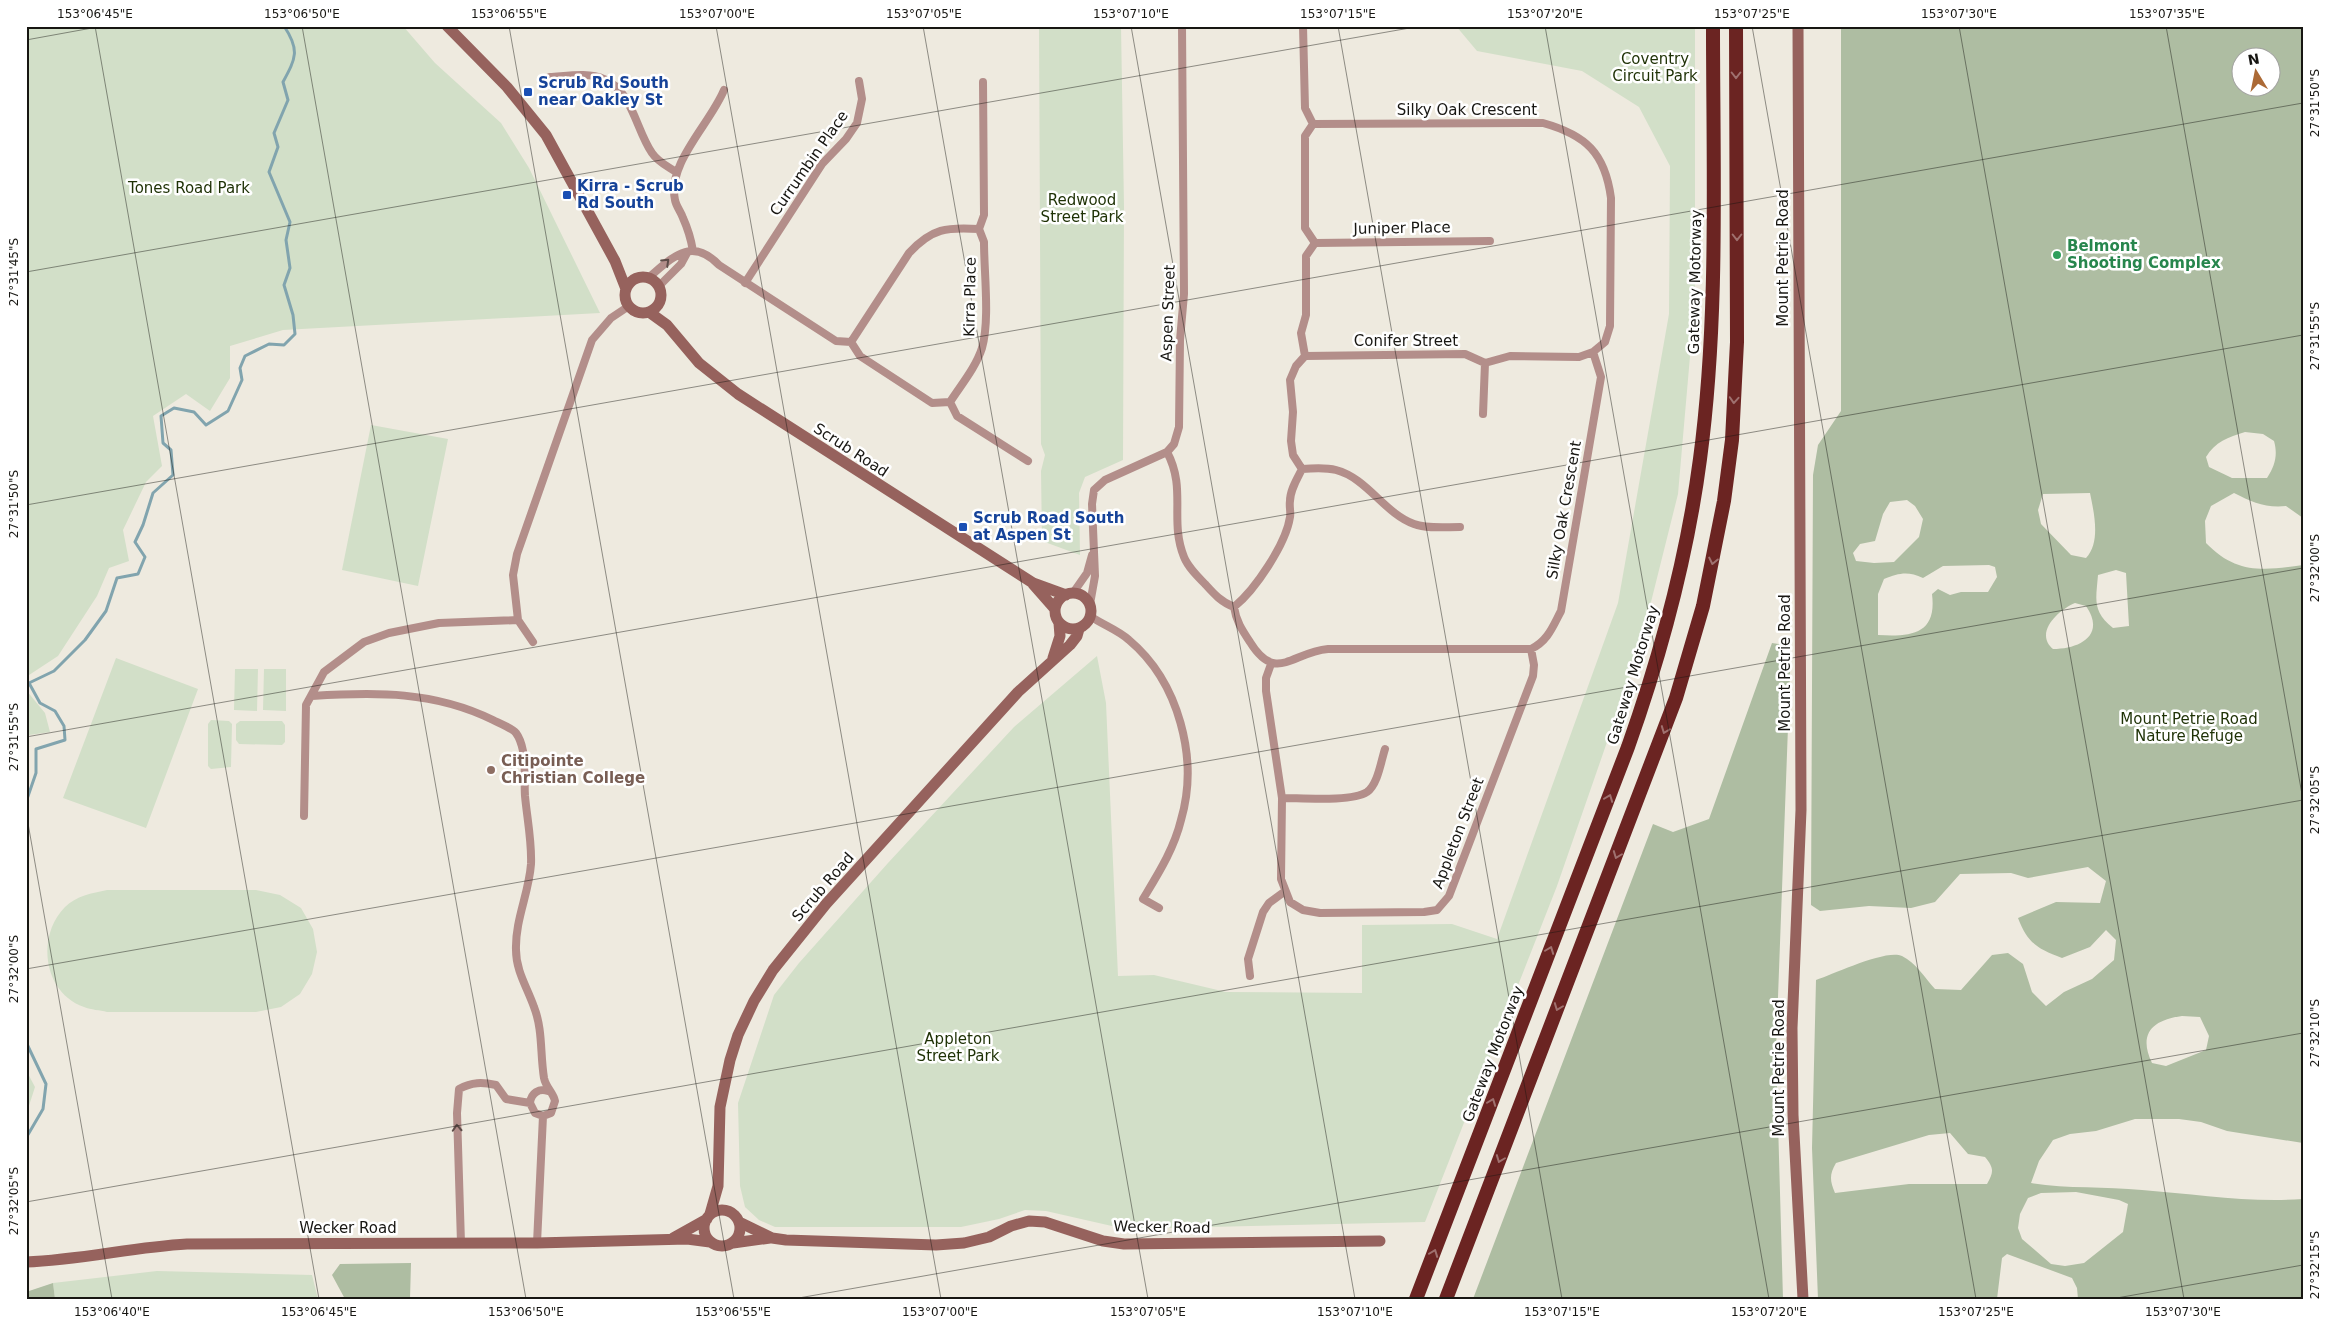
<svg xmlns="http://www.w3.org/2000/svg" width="2329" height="1325" font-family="'DejaVu Sans',sans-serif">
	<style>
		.green { fill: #d2dfc8 }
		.forest { fill: #aebda2; fill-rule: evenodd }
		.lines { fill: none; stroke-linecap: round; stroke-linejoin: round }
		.stream { stroke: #81a4ae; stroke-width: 3 }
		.street { stroke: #b38e8a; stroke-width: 8 }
		.secondary { stroke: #96625d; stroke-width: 11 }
		.highway { stroke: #6b2422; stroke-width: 14 }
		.oneway { stroke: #9f716f }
		.oneway2 { stroke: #5d4c48 }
		.ticks { fill: none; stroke: #171612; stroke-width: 1; stroke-opacity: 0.45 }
		.transit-dot { fill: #1a4fb4; stroke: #fff; stroke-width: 2 }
		.leisure-dot { fill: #2e9e5b; stroke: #fff; stroke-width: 2 }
		.education-dot { fill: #8d6e63; stroke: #fff; stroke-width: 2 }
		.labels { text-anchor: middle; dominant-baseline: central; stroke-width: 5; stroke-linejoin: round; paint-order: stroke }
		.park-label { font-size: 15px; fill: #1e3105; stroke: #fff }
		.transit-label { font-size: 15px; font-weight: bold; fill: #164399; stroke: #fff; text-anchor: start }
		.street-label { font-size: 15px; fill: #171612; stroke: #fff }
		.leisure-label { font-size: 15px; font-weight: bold; fill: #27864d; stroke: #fff; text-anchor: start }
		.education-label { font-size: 15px; font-weight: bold; fill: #785e54; stroke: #fff; text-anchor: start }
		.neatline { fill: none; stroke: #171612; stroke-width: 2 }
		.ticks-label { font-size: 12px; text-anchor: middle; fill: #171612 }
	</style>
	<rect width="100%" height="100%" fill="#eeeadf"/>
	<path class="green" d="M26,26H403L435,63L501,123L529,168L600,313L283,330L230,346V378L210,411L186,394L153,416L162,466L146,482L123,530L129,561L109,568L97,596L58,656L26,677Z
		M1039,26H1121L1124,207L1123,460L1085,477L1079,493L1080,555L1042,541L1041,471L1045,455L1041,444Z
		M1456,26H1695V299L1678,494L1639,650L1557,886L1425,1222L1125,1229L1046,1211L1025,1210L999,1219L961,1227H775L759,1220L745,1207L740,1186L738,1103L774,995L799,963L888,863L1014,727L1097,656L1106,703L1118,976L1154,975L1226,992L1362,993V925L1452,924L1497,939L1618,603L1669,314L1670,166L1639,107L1582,71L1477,51Z
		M371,425L448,439L418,586L342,570Z
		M116,658L198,689L146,828L63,798Z
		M235,669H258L257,711L234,710Z
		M264,669H286V711L263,710Z
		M26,690L45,713L50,732L29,735L26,771Z
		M211,720L229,721L232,724L231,767L211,769L208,766V724Z
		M240,721H282L285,725V742L282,745L239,744L236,740V724Z
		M107,890H256L280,895L301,908L313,929L317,952L312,974L300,994L281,1007L256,1012H107C100,1010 91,1010 84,1007C43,993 36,936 65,907C76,896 92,893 107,890Z
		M26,1070L35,1087L26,1115Z
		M157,1271L312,1275L318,1299H55L53,1283Z"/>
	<path class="forest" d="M1841,26H2303V518L2286,506C2265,508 2252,502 2234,493L2211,506L2205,521L2206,543C2236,574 2263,571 2303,565V1143L2227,1131L2201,1122L2179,1119H2135L2096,1131L2070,1134L2053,1140L2039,1161L2031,1183C2067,1189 2105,1186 2142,1190C2195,1194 2249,1203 2303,1199V1299H2078L2077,1288L2072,1278L2007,1254L2002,1258L1997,1299H1818L1812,1148L1816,980C1834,974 1886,949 1902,956C1916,963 1925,978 1935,989L1961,990L1992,955L2008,953L2023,964L2032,992L2046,1006L2064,992L2092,979L2114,960L2116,940L2106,930L2090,947L2062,958C2038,949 2028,944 2018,918L2056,902L2100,903L2106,881L2088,867L2028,878L2011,873L1960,874L1935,902L1911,908L1869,906L1820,911L1811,905L1813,475L1818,445L1841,411ZM2242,58H2272V88H2242ZM2245,432L2263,434L2274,441C2278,455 2275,466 2267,478H2232L2209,467L2206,457C2215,442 2228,437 2245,432ZM2090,493C2094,513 2101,542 2086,558L2071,555L2041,524L2038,510L2043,494ZM1907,500L1915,506L1923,519L1919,537L1894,562L1874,563L1856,561L1853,553L1860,544L1875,541L1883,514L1890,502ZM1989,565L1995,567L1997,577L1988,592H1961L1950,595L1938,589L1932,594C1937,634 1912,637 1878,635V594L1884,579C1899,573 1908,571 1923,578L1943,566ZM2116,570L2126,573L2129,626L2113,628C2092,611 2096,600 2098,575ZM2075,603L2086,606C2106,635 2080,649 2053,649C2034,633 2058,610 2075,603ZM2182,1016L2200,1017L2209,1036L2206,1050L2166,1066L2152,1063C2138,1034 2152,1020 2182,1016ZM1950,1133L1968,1154L1985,1157C1994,1168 1994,1172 1987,1184H1909L1835,1193C1830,1181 1829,1175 1836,1163L1929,1135ZM2076,1192L2119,1200L2128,1204L2123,1232L2084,1263L2065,1266L2051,1264L2022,1239L2018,1228L2020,1214L2028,1198L2041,1193Z
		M1772,643L1791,646L1776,1051L1783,1299H1473L1653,824L1673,832L1709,819Z
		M411,1263L410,1299H345L332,1275L340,1264Z
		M53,1283L55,1299H26V1292Z"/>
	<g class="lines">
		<path class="stream" d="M26,802L36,773V749L65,740L64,726L55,711L40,703L29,683L54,671L85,640L106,611L117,578L138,574L145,557L135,542L143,525L153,493L173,475L171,450L163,443L161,416L174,408L194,412L206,425L228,411L242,380L240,368L245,356L269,344L284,345L295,334L293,315L284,285L290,268L286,240L290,222L269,172L278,147L274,133L288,100L283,82C296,58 300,50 284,26
			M26,1042L46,1084L43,1109L26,1138"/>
		<path class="street" d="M550,77C567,76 589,72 604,79C632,90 636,130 652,153C658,162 667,166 676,172
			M1315,243L1490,241
			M693,251C691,239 688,229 683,218C681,212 676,206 675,200C667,163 710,124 724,90
			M648,278C672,258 691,236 719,265L836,341L851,342L860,356L932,403L950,402C961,385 976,367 982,348C990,320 984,273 984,242L979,229L984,215L983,82
			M745,283L822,164L846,139L857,123L862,99L859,81
			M659,286L681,264L687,253
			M851,342L909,253C932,228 947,227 979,229
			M1305,356L1465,354L1485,363L1510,356L1579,357L1593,352
			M950,402L957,416L1028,461
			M1483,414L1485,363
			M1167,452C1187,489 1169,520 1184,557C1188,567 1197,576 1205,584C1214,594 1221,602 1234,607C1236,621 1242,630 1250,642C1276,684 1292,652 1328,649H1531C1548,641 1553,626 1561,611L1601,377L1593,352L1605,342L1610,326L1611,198C1605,153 1586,135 1543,123L1313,124
			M1302,469C1313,468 1325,467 1336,470C1367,478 1384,513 1414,524C1427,529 1445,527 1460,527
			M1073,593L1087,573L1092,555
			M1090,604L1095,576L1092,504L1094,490L1105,480L1167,452L1174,444L1179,427L1180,340L1184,294L1182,26
			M1234,607C1255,590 1286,544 1290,517C1291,512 1289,506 1290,501C1290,490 1297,479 1302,469L1293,455L1291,441L1293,412L1290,380L1296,366L1305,356L1301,333L1306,315V256L1315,243L1305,228V136L1313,124L1305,108L1303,26
			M1090,616C1103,625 1118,630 1129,640C1179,682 1199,759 1181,820C1174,849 1158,874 1143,899L1159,908
			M533,642L518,620L513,575L517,554L592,340L611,318L629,306
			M1271,664L1266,678V691L1282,798L1281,879L1290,902L1303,910L1320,913L1424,912L1437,910L1449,896L1533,676L1534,665L1531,649
			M312,696C376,692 434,691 493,720C499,723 512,728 516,733C519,737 522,746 523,751C526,766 524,781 525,796C527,818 532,842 531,864C529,893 515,920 516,950C516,971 527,987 534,1007C543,1030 540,1054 544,1078C546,1088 553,1092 555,1101L551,1113L543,1116L535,1113L530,1103C531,1093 539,1088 548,1091
			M1282,798C1302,798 1352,802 1367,792C1378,784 1381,761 1385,749
			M304,816L306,705L324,672L364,642L389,633L439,623L518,620
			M1250,976L1248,959L1263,912L1269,903L1284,892
			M461,1243L457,1113L459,1089C472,1082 482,1082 496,1085L506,1099L530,1103
			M537,1243L543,1116"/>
		<path class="secondary" d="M447,26L507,87L546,135L615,261L626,289
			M1798,26L1801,810L1792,1028L1793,1115L1803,1299
			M625 295a18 18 0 1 1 36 0a18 18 0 1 1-36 0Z
			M649,312L667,325L699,363L738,394L1033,583L1066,595
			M1033,584L1055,609
			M1055 611a18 18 0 1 1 36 0a18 18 0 1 1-36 0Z
			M1053,658L1060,636L1059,623
			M704 1228a18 18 0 1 1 36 0a18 18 0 1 1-36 0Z
			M710,1214L718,1186L720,1107L730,1060L738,1035L754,1001L773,970L826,904L1018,692L1070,645L1077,636L1079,629
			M739,1222L772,1238L786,1240L936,1245L964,1243L989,1237L1011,1226L1029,1221L1045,1222L1103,1241L1124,1244L1380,1241
			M673,1238L707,1219
			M733,1243L770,1238
			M26,1262C81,1260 133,1247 187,1244L537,1243L687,1239L710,1242"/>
		<path class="highway" d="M1416,1299L1628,747C1661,654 1687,558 1700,459C1719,316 1713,170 1713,26
			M1446,1299L1676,698L1703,606L1724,501L1732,440L1737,342L1736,26"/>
	</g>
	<defs><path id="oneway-chevron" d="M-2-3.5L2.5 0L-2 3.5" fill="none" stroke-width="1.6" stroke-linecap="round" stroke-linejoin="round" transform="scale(1.25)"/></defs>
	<g class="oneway">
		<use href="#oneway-chevron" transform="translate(1736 75) rotate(90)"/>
		<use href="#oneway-chevron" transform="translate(1737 237) rotate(90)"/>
		<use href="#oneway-chevron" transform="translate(1734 400) rotate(94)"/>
		<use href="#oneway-chevron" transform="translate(1713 561) rotate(102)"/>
		<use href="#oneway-chevron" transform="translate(1665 730) rotate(111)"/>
		<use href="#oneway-chevron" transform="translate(1609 798) rotate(-69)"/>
		<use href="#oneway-chevron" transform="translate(1617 855) rotate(111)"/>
		<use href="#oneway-chevron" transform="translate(1550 950) rotate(-69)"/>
		<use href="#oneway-chevron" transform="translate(1558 1007) rotate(111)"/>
		<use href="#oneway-chevron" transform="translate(1492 1102) rotate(-69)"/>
		<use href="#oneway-chevron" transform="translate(1500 1159) rotate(111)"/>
		<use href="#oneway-chevron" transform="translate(1434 1253) rotate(-69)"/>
	</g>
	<g class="oneway2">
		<use href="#oneway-chevron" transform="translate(666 262) rotate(-44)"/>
		<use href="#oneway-chevron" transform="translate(457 1128) rotate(-93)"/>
	</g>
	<path class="ticks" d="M95,26L319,1299M302,26L526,1299M509,26L734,1299M716,26L941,1299M923,26L1148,1299M1131,26L1355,1299M1338,26L1562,1299M1545,26L1769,1299M1752,26L1976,1299M1959,26L2184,1299M2166,26L2303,800M26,40L103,26M26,272L1421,26M26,505L2303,103M26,737L2303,335M26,812L112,1299M26,969L2303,568M26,1202L2303,800M793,1299L2303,1033M2111,1299L2303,1265"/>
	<g class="transit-dot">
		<rect x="523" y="87" width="10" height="10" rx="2.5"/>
		<rect x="562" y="190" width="10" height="10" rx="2.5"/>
		<rect x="958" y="522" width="10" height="10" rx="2.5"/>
	</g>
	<circle class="leisure-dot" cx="2057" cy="255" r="5"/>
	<circle class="education-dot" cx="491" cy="770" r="5"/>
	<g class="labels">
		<g class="park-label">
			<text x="1655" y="59">Coventry<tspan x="1655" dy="17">Circuit Park</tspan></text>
			<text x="189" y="188">Tones Road Park</text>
			<text x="1082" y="200">Redwood<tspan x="1082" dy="17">Street Park</tspan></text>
			<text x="2189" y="719">Mount Petrie Road<tspan x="2189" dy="17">Nature Refuge</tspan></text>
			<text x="958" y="1039">Appleton<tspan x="958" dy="17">Street Park</tspan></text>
		</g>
		<g class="transit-label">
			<text x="538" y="83">Scrub Rd South<tspan x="538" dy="17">near Oakley St</tspan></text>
			<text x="577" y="186">Kirra - Scrub<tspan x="577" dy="17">Rd South</tspan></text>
			<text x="973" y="518">Scrub Road South<tspan x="973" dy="17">at Aspen St</tspan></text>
		</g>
		<g class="street-label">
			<text x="1467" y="110">Silky Oak Crescent</text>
			<text transform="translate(809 163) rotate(-55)">Currumbin Place</text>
			<text transform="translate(1402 228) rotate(-1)">Juniper Place</text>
			<text transform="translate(1783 258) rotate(-90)">Mount Petrie Road</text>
			<text transform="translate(1695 282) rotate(-89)">Gateway Motorway</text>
			<text transform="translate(970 297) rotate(-89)">Kirra Place</text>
			<text transform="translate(1168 313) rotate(-88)">Aspen Street</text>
			<text x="1406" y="341">Conifer Street</text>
			<text transform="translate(851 450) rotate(33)">Scrub Road</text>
			<text transform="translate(1564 510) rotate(-80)">Silky Oak Crescent</text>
			<text transform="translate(1785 663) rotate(-90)">Mount Petrie Road</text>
			<text transform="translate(1633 675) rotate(-73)">Gateway Motorway</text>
			<text transform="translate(1458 833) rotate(-69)">Appleton Street</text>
			<text transform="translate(823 887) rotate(-49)">Scrub Road</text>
			<text transform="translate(1493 1054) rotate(-69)">Gateway Motorway</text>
			<text transform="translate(1779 1068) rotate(-90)">Mount Petrie Road</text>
			<text transform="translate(1162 1227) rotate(1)">Wecker Road</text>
			<text x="348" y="1228">Wecker Road</text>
		</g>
		<g class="leisure-label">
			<text x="2067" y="246">Belmont<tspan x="2067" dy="17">Shooting Complex</tspan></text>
		</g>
		<g class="education-label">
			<text x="501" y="761">Citipointe<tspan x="501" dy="17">Christian College</tspan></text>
		</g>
	</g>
	<rect width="2329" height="1325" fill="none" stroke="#ffffff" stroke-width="55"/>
	<g transform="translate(2256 72) rotate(350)"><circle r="24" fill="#ffffff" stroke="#a2a2a0"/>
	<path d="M0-4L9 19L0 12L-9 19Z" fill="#ac6a36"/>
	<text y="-8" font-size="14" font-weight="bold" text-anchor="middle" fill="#171612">N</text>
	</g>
	<rect x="28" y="28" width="2274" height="1270" class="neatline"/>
	<g class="ticks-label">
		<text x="95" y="18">153°06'45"E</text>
		<text x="302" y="18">153°06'50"E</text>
		<text x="509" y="18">153°06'55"E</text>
		<text x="717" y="18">153°07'00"E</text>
		<text x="924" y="18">153°07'05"E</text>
		<text x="1131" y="18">153°07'10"E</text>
		<text x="1338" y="18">153°07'15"E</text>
		<text x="1545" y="18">153°07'20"E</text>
		<text x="1752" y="18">153°07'25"E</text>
		<text x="1959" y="18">153°07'30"E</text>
		<text x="2167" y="18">153°07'35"E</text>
		<text transform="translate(2315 103) rotate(-90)" y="4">27°31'50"S</text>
		<text transform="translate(14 272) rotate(-90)" y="4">27°31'45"S</text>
		<text transform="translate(2315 336) rotate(-90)" y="4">27°31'55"S</text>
		<text transform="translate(14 504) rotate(-90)" y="4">27°31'50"S</text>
		<text transform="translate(2315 568) rotate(-90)" y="4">27°32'00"S</text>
		<text transform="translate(14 737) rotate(-90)" y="4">27°31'55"S</text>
		<text transform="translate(2315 800) rotate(-90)" y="4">27°32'05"S</text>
		<text transform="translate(14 969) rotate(-90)" y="4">27°32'00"S</text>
		<text transform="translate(2315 1033) rotate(-90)" y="4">27°32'10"S</text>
		<text transform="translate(14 1201) rotate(-90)" y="4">27°32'05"S</text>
		<text transform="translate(2315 1265) rotate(-90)" y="4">27°32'15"S</text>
		<text x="112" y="1316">153°06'40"E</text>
		<text x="319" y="1316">153°06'45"E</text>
		<text x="526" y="1316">153°06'50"E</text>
		<text x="733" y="1316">153°06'55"E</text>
		<text x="940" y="1316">153°07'00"E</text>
		<text x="1148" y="1316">153°07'05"E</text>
		<text x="1355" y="1316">153°07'10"E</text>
		<text x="1562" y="1316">153°07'15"E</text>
		<text x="1769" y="1316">153°07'20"E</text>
		<text x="1976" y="1316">153°07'25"E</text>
		<text x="2183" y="1316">153°07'30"E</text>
	</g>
</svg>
